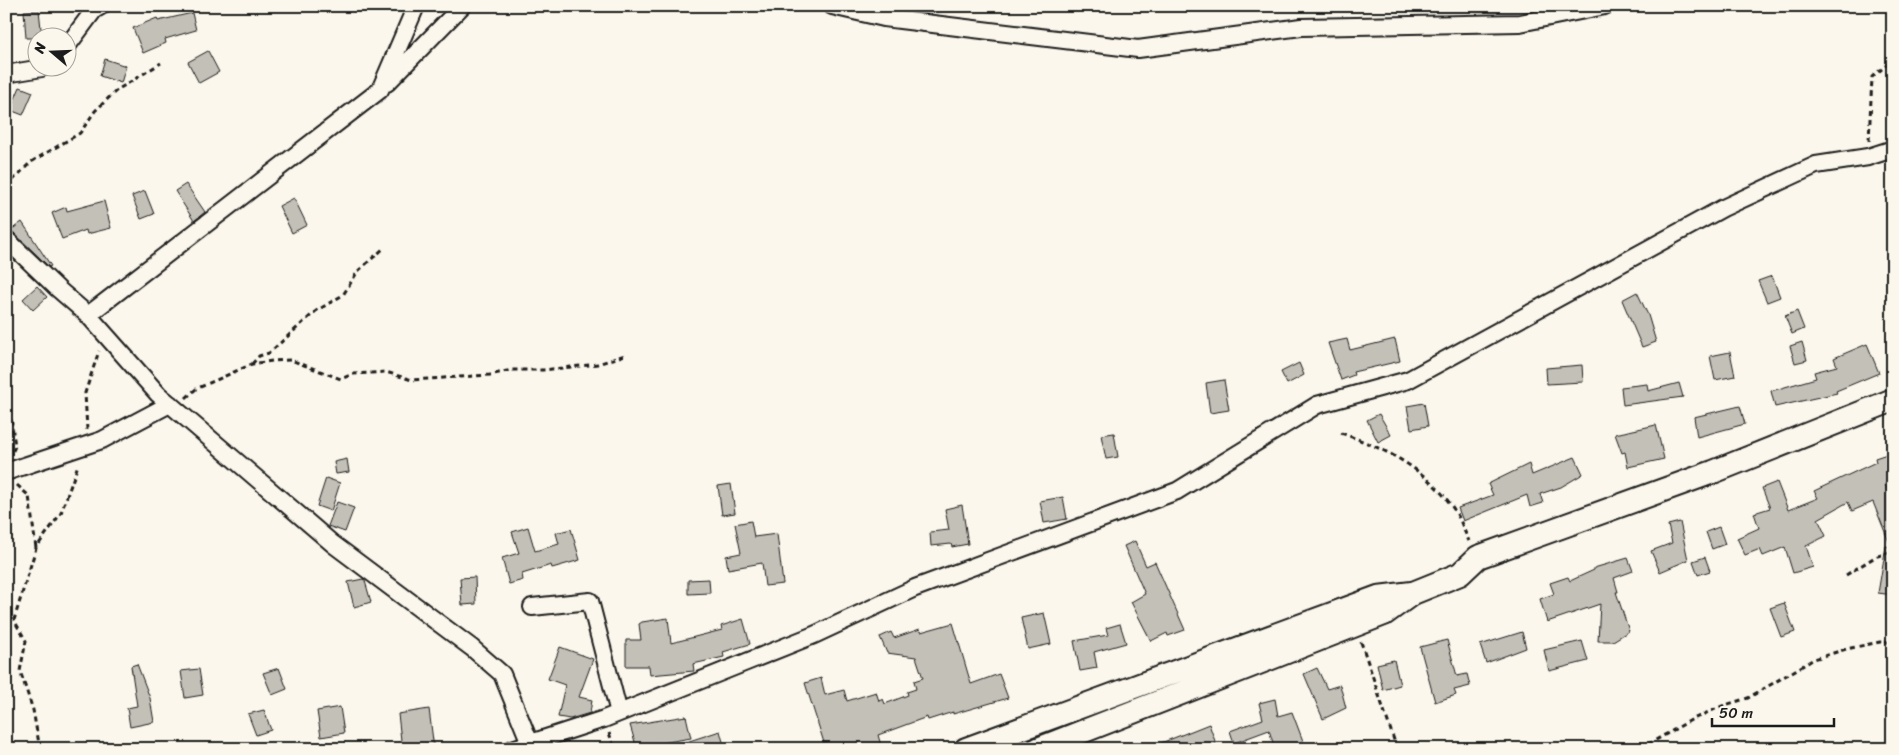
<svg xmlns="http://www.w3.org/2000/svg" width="1899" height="755" font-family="Sriracha,sans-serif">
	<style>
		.building { fill: #c3c0b8; stroke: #1c1c1c }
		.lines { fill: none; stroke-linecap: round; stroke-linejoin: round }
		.street-casing { stroke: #1c1c1c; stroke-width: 20 }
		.secondary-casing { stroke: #1c1c1c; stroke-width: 26 }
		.path { stroke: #1c1c1c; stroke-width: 3; stroke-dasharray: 5 4; stroke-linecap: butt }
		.street { stroke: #fbf7ec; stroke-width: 16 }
		.secondary { stroke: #fbf7ec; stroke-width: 22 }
	</style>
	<rect width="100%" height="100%" fill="#fbf7ec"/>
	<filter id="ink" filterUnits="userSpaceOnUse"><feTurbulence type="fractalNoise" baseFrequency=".02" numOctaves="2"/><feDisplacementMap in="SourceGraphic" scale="10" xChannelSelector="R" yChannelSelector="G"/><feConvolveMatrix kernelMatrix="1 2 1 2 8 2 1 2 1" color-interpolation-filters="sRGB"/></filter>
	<g filter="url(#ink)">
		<path class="building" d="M39,10L42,38H26L24,11Z
			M192,13L196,30L165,39L166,43L143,53L133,28L157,18L158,21Z
			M208,51L219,72L199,83L188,62Z
			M105,59L126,66L121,83L100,76Z
			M20,87L33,92L23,115L10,110Z
			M186,184L205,212L194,221L175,191Z
			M145,191L154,214L141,219L132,196Z
			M294,198L307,225L292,233L279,206Z
			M104,201L111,228L87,234L86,230L62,239L52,213L66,207L67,211Z
			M22,222L51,266L49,267L11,230Z
			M1772,276L1780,297L1767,302L1758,281Z
			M37,286L47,297L33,310L23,299Z
			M1637,292L1648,315L1656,342L1642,347L1622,300Z
			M1797,311L1804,329L1792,334L1785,316Z
			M1347,339L1350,350L1395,339L1400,361L1353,372L1354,375L1341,380L1328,343Z
			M1802,342L1807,360L1795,363L1790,346Z
			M1867,344L1879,373L1836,391L1837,393L1775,407L1771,391L1816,378L1814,372L1837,366L1834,358Z
			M1730,352L1735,376L1715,380L1710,356Z
			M1299,363L1304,375L1287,384L1281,372Z
			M1582,365L1583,382L1547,384L1546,368Z
			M1224,380L1229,410L1210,413L1206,383Z
			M1679,383L1683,397L1623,405L1621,387L1647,384L1648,391Z
			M1424,403L1428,426L1411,429L1407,406Z
			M1740,406L1745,424L1697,437L1694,417Z
			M1379,414L1391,435L1378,442L1367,420Z
			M1656,425L1664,459L1628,467L1625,452L1622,453L1615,434Z
			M1114,433L1118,457L1106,459L1101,435Z
			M1893,452V481L1885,484L1893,503V595L1878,593L1886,546L1891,547L1873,502L1852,511L1848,502L1818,519L1826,536L1806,546L1813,567L1793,573L1785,547L1763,556L1760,549L1745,555L1737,538L1759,528L1754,513L1770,508L1762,488L1777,482L1788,510L1818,498L1814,491L1876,462L1875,458Z
			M1575,457L1583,474L1561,487L1540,494L1543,503L1530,507L1527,495L1463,521L1458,508L1493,495L1488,484L1529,464L1532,475Z
			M347,459L349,472L336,474L334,462Z
			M326,478L340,483L331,511L317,506Z
			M731,484L735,513L722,515L718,486Z
			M1063,497L1067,519L1044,523L1040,501Z
			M337,502L354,508L345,532L328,526Z
			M962,505L968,544L952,547L951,544L931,546L930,532L949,530L945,509Z
			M751,521L754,537L777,534L783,584L765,586L762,563L728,569L726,556L741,553L735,524Z
			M1680,522L1688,560L1660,572L1651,551L1672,543L1668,525Z
			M528,527L535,551L559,544L556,533L571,529L580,560L552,568L551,565L522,574L523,580L509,584L502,558L519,553L512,532Z
			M1719,527L1725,544L1712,549L1706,532Z
			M1135,541L1146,566L1155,562L1185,630L1168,636L1167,633L1151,641L1131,602L1145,594L1124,546Z
			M1705,557L1710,571L1698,575L1693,561Z
			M1628,558L1633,571L1614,578L1618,592H1616L1629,631L1613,641H1598L1600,604L1547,622L1540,599L1554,594L1550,583L1568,577L1570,581L1594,570V568Z
			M475,577L476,604L462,605L460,578Z
			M363,579L365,581L371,602L354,607L348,582Z
			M709,579L710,593L688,594V580Z
			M1784,603L1795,632L1781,637L1770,608Z
			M1044,613L1051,644L1028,649L1021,618Z
			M668,618L671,643L722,630L721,626L743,619L750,644L723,652L724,657L693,664L694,671L650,675L649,666H626V640H641L639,624L642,622Z
			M953,623L971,684L999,674L1008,698L953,714V712L928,720L927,717L878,735L882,749H826L805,683L821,678L825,695L844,690L847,701L876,692L879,701L883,699L885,704L908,695L907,692L916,689L914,681L923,678L916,657L887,653L880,637L891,632L894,638L920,629L921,632Z
			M1120,624L1126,643L1094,652L1097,668L1080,671L1074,641L1108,635L1106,628Z
			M1522,632L1526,648L1486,663L1480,645Z
			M1447,640L1457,676L1467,674L1470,686L1454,690L1456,695L1435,702L1420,647Z
			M1582,641L1588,661L1549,671L1544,650Z
			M560,647L593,659L579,697L592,700L590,713L570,719L558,717L565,685L548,679Z
			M1394,660L1400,685L1383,690L1377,664Z
			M137,664L150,698L154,722L130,727L127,708L137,706L131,666Z
			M279,668L287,689L272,695L263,673Z
			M1317,668L1327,689L1340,685L1346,708L1323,719L1304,674Z
			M199,669L203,695L185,698L181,671Z
			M1275,699L1278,716L1292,712L1306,749H1275L1269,730L1234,743L1230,731L1263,719L1259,703Z
			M340,707L344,733L321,737L317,711Z
			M429,709L434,749H402L398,714Z
			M264,710L271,730L256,735L248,714Z
			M686,716L691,738L650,745L651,749H637L630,725Z
			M1209,724L1216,744L1203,749H1146Z
			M720,731L725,749H674V746Z"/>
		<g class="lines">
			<g class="street-casing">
				<path id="street" d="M832,6L884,18L1138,49L1301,27L1520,23L1605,6
					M68,45L94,10L101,6
					M6,74L42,68
					M387,83L462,6
					M6,239L58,289L88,315L158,394L333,544L472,648L502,674L530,743
					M88,315L380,90L416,6
					M6,472L102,440L170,404
					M532,607L590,601L619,713
					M512,749L604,719L814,635L915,588L1177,491L1317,405L1408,380L1723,208L1816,165L1868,157L1893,149"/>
			</g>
			<g class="secondary-casing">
				<path id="secondary" d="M966,749L1378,597L1412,593
					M1038,749L1384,614L1413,593L1460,574L1478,557L1713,472L1893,400"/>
			</g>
			<path class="path" d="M1869,141L1872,77L1893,60
				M6,187L31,162L80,133L95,111L117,90L161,63
				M252,364L259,356L269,353L316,311L343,295L358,271L383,249
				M6,384L15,446L12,453
				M186,398L196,389L252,364L272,361L291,360L341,379L353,374L370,373L386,372L412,380L490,375L511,370H543L598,364L625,355
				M87,430L85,393L99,351
				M1341,433C1387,449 1433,472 1458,516C1462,524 1465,533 1469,541
				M17,485L29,496L36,548
				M1846,575L1875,557L1893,551
				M1361,642L1397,749
				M609,733L615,749
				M40,749L33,710L20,671L26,641L14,620L36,548L61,513L78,465
				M1442,749L1461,746L1468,749
				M1640,749L1691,720L1722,706L1748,698L1814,659L1846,649L1880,642H1893"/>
			<use href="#street" class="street"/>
			<use href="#secondary" class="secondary"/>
		</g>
	</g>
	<rect width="1899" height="755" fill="none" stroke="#fbf7ec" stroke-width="25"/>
	<rect x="12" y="12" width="1874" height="730" fill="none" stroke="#1c1c1c" stroke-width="2" filter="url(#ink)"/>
	<g transform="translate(52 52) rotate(289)"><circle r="24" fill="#fbf7ec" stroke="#a29f99"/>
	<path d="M0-4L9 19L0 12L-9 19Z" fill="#1c1c1c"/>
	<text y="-8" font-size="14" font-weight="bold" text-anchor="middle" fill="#1c1c1c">N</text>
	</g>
	<path d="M1712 718v8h122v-8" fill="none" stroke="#1c1c1c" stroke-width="2.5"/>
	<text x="1719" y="718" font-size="15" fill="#1c1c1c" stroke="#fbf7ec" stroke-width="4" paint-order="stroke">50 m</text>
</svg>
